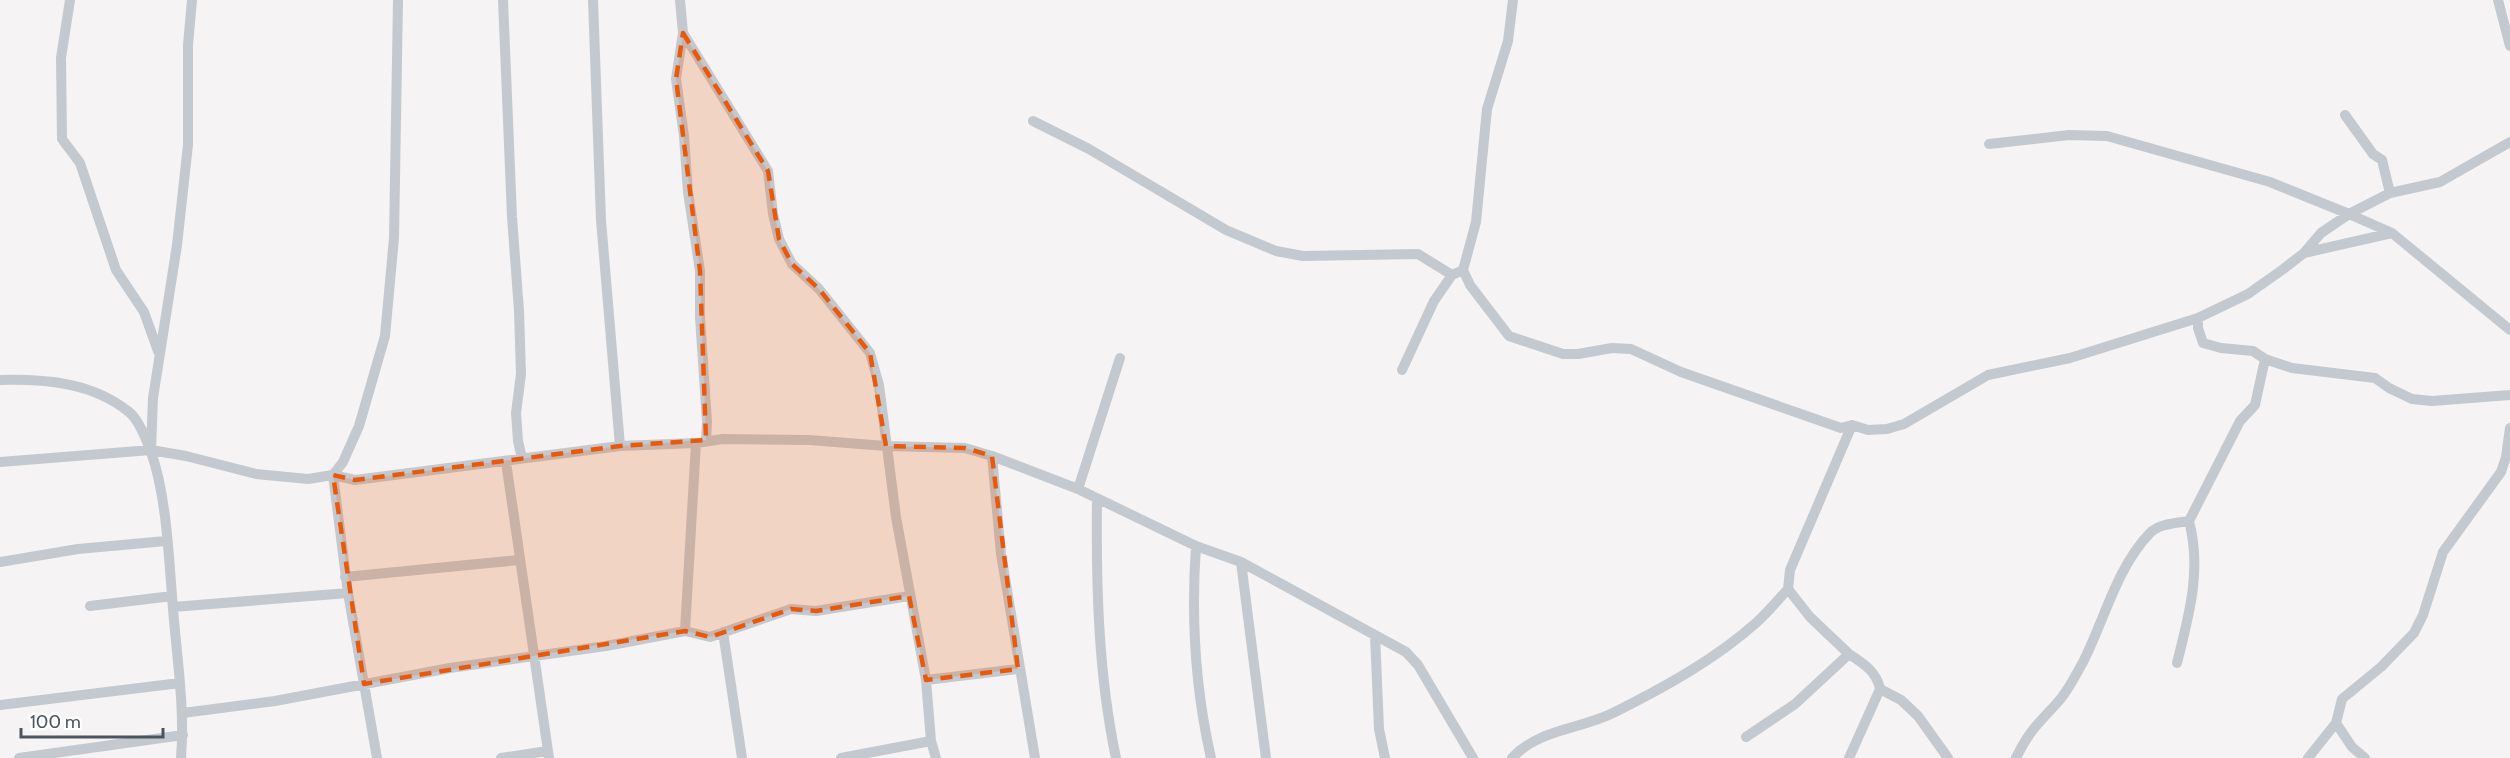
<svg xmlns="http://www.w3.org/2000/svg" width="2510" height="758" font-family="Cabin,sans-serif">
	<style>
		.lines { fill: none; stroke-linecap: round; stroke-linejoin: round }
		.minor { stroke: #c3c9cf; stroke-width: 10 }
		.marked { fill: #e8590c; fill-opacity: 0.2; stroke: #e8590c; stroke-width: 4.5; stroke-dasharray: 12 8; stroke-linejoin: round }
	</style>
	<rect width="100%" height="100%" fill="#f5f3f3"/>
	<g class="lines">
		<path class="minor" d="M70,0L61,58L62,139L80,163L116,270L144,312L158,351
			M503,0L512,217L519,311L521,374L516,413L518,441L522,458
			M593,0L601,220L620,446
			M680,0L683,33L768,171L773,214L779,239L792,264L819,289L870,353L879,385L896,517L926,680L931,741L936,758
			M1513,0L1508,41L1487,109L1476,222L1463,270L1470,285L1509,336L1563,354H1578L1612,348L1631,349L1681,372L1841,428L1852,425L1868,430L1887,429L1904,424L1988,375L2070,358L2198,318L2248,294L2282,270L2304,253L2321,233L2349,214L2392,233L2510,330
			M2498,0L2510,46
			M683,33L676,79L684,136L688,192L700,271V317L707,422L706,440
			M2345,115L2373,154L2382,160L2390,193
			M1033,121L1089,149L1226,230L1276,251L1303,256L1418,254L1452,275L1463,270
			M1989,144L2069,135L2107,136L2270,182L2349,214L2390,193L2440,182L2510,142
			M2304,253L2392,233
			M2198,318V328L2203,343L2221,348L2253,351L2265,359L2292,368L2375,378L2389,388L2412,399L2432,401L2510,395
			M1402,370L1434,301L1452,275
			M0,380C45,379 92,382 129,412C138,419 147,441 151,452C167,497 169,561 173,609C177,659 185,708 181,758
			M151,450L153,398L177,245L188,145V45L192,0
			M992,456L1001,554L1035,758
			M0,462L151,450L186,456L256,474L308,479L333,475L355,480L620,446L696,443L723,439L809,440L886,446L965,448L992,456L1078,489L1196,546L1241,562L1406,652L1418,665L1473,758
			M506,462L549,758
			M1078,489L1120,358
			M1097,498C1096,584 1098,673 1116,758
			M1196,546C1191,617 1195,688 1211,758
			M0,562L78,549L166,541
			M1241,562L1266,758
			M345,577L519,560
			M348,593L377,758
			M90,606L172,596
			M173,607L348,593L333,475L343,462L359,426L385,336L394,238L398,0
			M685,631L696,443
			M723,632L742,758
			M1375,635L1379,729L1385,758
			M1849,654L1810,617L1788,589L1790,570L1852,425
			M2177,663C2189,615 2202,570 2189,521
			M926,680L1018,669
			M1880,689L1901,700L1918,716L1948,758
			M0,705L180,683
			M183,713L275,701L450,668L606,646L685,631L710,637L791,609L816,611L909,596
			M1746,737L1795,704L1849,654C1863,663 1877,672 1880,689L1849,758
			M19,758L183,735
			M501,758L547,751
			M841,758L931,741
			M1512,758C1540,728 1580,730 1615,712C1663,688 1716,659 1757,622C1768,612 1778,600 1788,589
			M2016,758C2029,731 2038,724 2057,703C2067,693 2075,676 2082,664C2104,622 2116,568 2150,533C2158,524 2177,523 2189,521L2240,421L2255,405L2265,359
			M2308,758L2336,723
			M2365,758L2352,747L2336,723L2342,699L2381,667L2414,633L2423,615L2443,552L2501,472L2506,457L2510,428"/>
	</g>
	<path class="marked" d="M683,33L768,171L779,239L792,264L819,289L870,353L886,446L965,448L992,456L1018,669L926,680L909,596L816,611L791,609L710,637L685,631L364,684L333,475L355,480L620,446L706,440L700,271L676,79Z"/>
	<path d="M21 728v9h142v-9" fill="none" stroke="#4c555e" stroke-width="3"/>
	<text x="30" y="728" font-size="18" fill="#4c555e" stroke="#ffffff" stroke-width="4.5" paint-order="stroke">100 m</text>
</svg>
